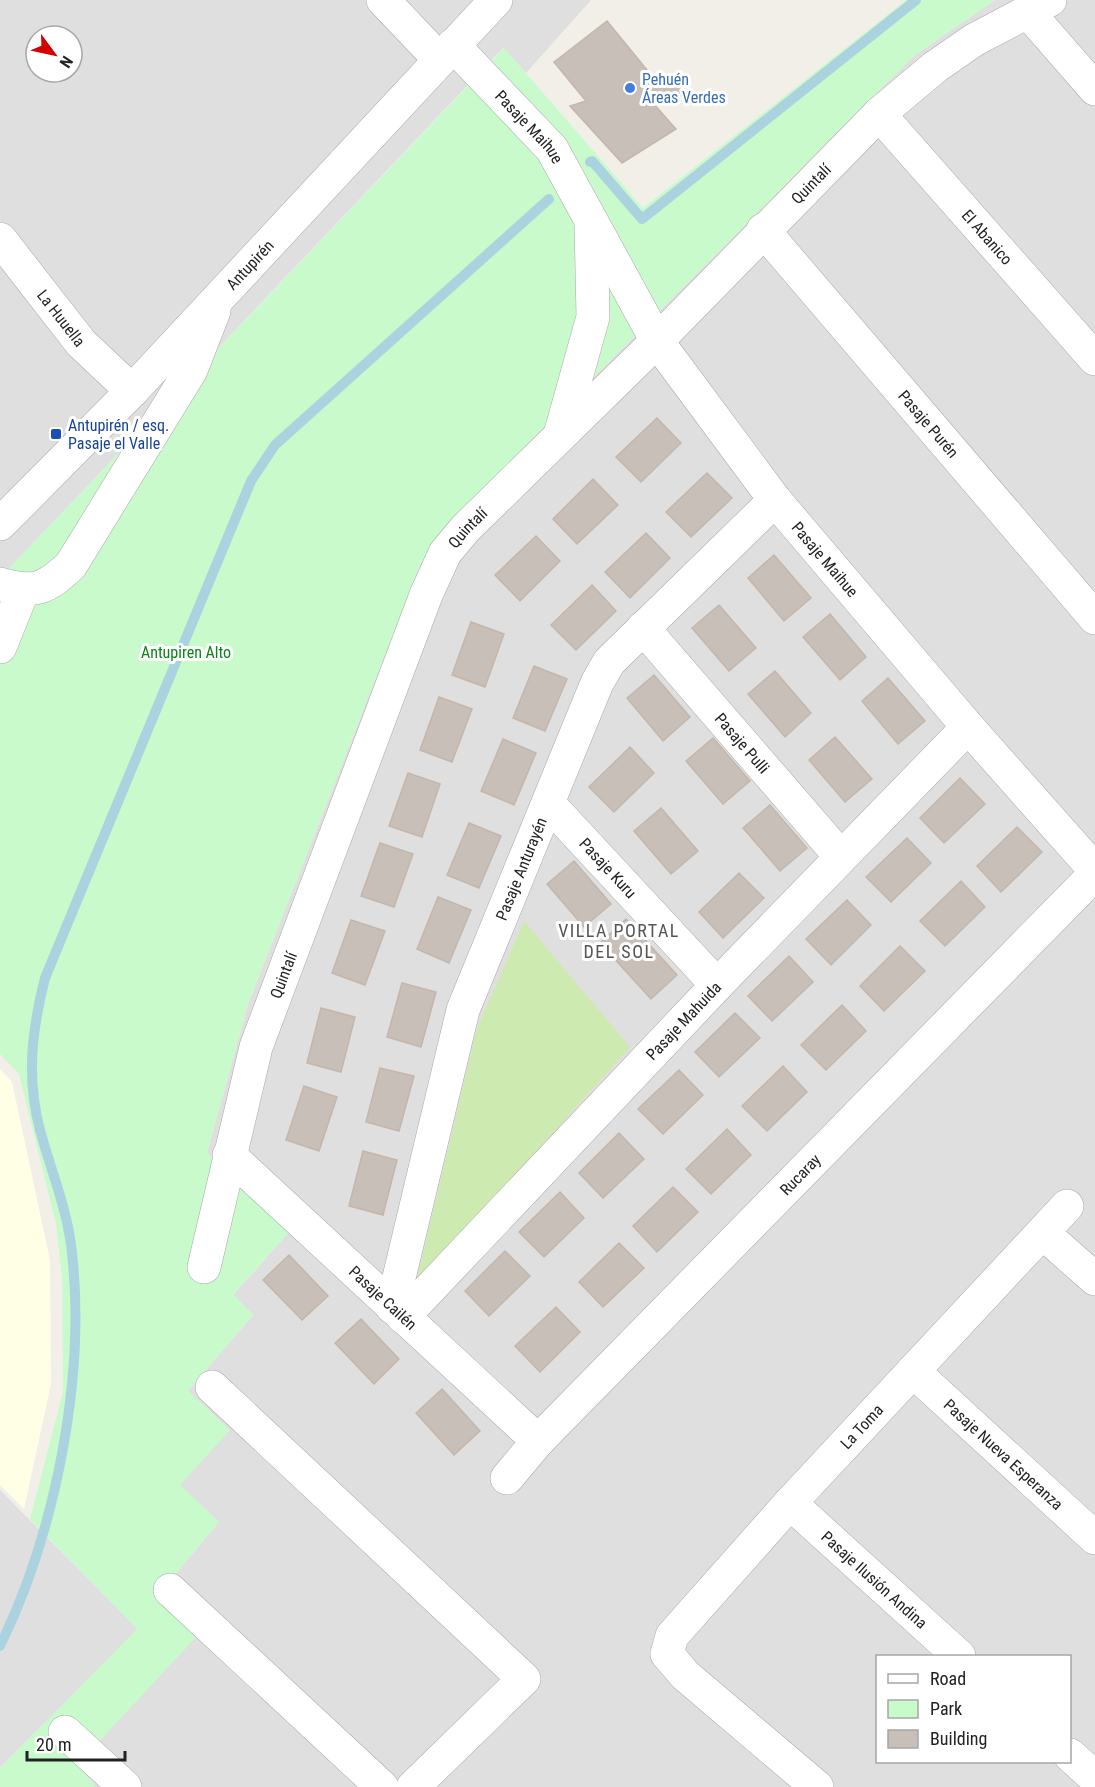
<svg xmlns="http://www.w3.org/2000/svg" width="1095" height="1787" font-family="'Roboto Condensed',sans-serif">
	<style>
		.residential { fill: #e0dfdf; fill-rule: evenodd }
		.education { fill: #ffffe5 }
		.grass { fill: #cdebb0 }
		.park { fill: #c8facc }
		.lines { fill: none; stroke-linecap: round; stroke-linejoin: round }
		.stream { stroke: #aad3df; stroke-width: 10 }
		.building { fill: #c7bfb8; stroke: #c4b6ab; stroke-width: 1.5 }
		.minor-casing { stroke: #a9a9a9; stroke-width: 34 }
		.minor { stroke: #fff; stroke-width: 33 }
		.shop-dot { fill: #3f7fe0; stroke: #fff; stroke-width: 2 }
		.transit-dot { fill: #1a4fb4; stroke: #fff; stroke-width: 2 }
		.labels { text-anchor: middle; dominant-baseline: central; stroke-width: 6; stroke-linejoin: round; paint-order: stroke }
		.shop-label { font-size: 16px; fill: #366cbe; stroke: #fff; text-anchor: start }
		.street-label { font-size: 16px; fill: #222; stroke: #fff }
		.transit-label { font-size: 16px; fill: #164399; stroke: #fff; text-anchor: start }
		.park-label { font-size: 16px; fill: #0c8416; stroke: #fff }
		.neighbourhood-label { font-size: 18px; letter-spacing: 1.5px; fill: #555; stroke: #fff }
	</style>
	<rect width="100%" height="100%" fill="#f2efe9"/>
	<path class="residential" d="M0,0H591L526,73L503,48L0,578ZM36,36H72V72H36Z
		M995,0H1095V1787H93L95,1785L76,1765L198,1634L157,1596L219,1522L180,1486L188,1391L253,1315L233,1295L289,1232L207,1153L248,1004L420,565L444,528L870,99L915,55ZM878,1656H1070V1762H878Z
		M0,1490L138,1629L0,1768Z"/>
	<path class="education" d="M0,1069L12,1082L50,1260L51,1384L24,1509L0,1485Z"/>
	<path class="grass" d="M524,921L630,1047L415,1287L477,1028Z"/>
	<path class="park" d="M906,0H995L915,55L870,99L444,528L420,565L248,1004L207,1153L289,1232L233,1294L253,1315L188,1391L230,1430L180,1485L219,1522L157,1596L199,1634L77,1765L95,1785L93,1787H0V1768L137,1629L30,1519L63,1392L62,1277L56,1224L19,1074L0,1054V578L504,48L643,208Z"/>
	<g class="lines">
		<path class="stream" d="M590,162L592,161L642,219L916,0
			M0,1646C55,1534 86,1378 72,1253C68,1211 51,1171 40,1130C26,1077 32,1030 45,978L251,481L275,445L549,199"/>
	</g>
	<path class="building" d="M607,21L656,81L680,74L687,94L653,103L676,129L622,163L570,106L586,101L554,62Z
		M657,418L681,443L641,482L616,457Z
		M707,473L732,498L691,537L666,512Z
		M593,479L618,505L577,544L553,519Z
		M646,533L670,558L630,598L605,572Z
		M536,536L560,561L520,601L495,575Z
		M774,555L811,598L784,621L748,578Z
		M592,585L616,611L576,650L551,625Z
		M719,605L756,648L729,671L692,628Z
		M830,614L866,657L840,680L803,637Z
		M471,622L504,634L485,687L452,675Z
		M534,666L567,679L545,731L513,718Z
		M775,671L811,713L785,737L748,694Z
		M654,675L690,717L663,741L627,698Z
		M888,678L925,721L898,744L862,701Z
		M439,697L472,709L452,762L420,750Z
		M835,737L872,779L845,802L809,760Z
		M713,738L750,781L723,804L686,761Z
		M503,739L536,753L514,805L481,791Z
		M630,747L654,773L614,812L589,787Z
		M408,773L440,784L422,837L389,826Z
		M960,778L985,804L944,843L920,818Z
		M770,805L807,848L780,871L743,828Z
		M661,808L698,851L671,874L634,831Z
		M469,823L501,836L479,888L447,875Z
		M1017,827L1042,852L1001,892L977,866Z
		M907,838L931,863L891,902L866,877Z
		M380,843L413,854L394,907L361,896Z
		M574,861L611,904L584,927L547,884Z
		M739,873L764,898L723,938L699,912Z
		M961,881L985,907L945,946L920,921Z
		M438,897L471,910L449,963L417,949Z
		M847,900L871,925L831,965L806,939Z
		M626,919L677,975L651,999L600,943Z
		M351,920L385,931L365,985L332,973Z
		M900,946L925,971L884,1011L860,986Z
		M789,956L813,982L772,1021L748,996Z
		M402,983L436,992L421,1047L387,1037Z
		M842,1005L866,1031L826,1070L801,1045Z
		M321,1008L355,1017L341,1072L307,1063Z
		M735,1013L760,1038L719,1077L695,1052Z
		M783,1066L807,1092L767,1131L742,1106Z
		M380,1068L414,1076L399,1131L366,1122Z
		M679,1070L703,1095L663,1134L638,1109Z
		M304,1086L337,1097L319,1151L286,1140Z
		M727,1129L751,1155L711,1194L686,1169Z
		M619,1133L644,1159L603,1198L579,1173Z
		M363,1151L397,1160L383,1215L349,1206Z
		M673,1187L698,1212L657,1252L633,1226Z
		M560,1192L584,1218L544,1257L519,1232Z
		M619,1243L644,1268L603,1307L579,1282Z
		M505,1251L530,1276L489,1316L465,1291Z
		M289,1255L328,1296L302,1320L263,1280Z
		M556,1307L580,1332L540,1372L515,1346Z
		M361,1319L399,1359L374,1384L335,1343Z
		M442,1389L480,1431L454,1455L416,1413Z"/>
	<g class="lines">
		<g class="minor-casing">
			<g id="minor">
				<path d="M383,0L440,60"/>
				<path d="M1027,11L1095,89"/>
				<path id="s1" d="M453,45L552,149L657,341L775,500L968,727L1095,870"/>
				<path id="s2" d="M879,114L1095,359"/>
				<path id="s3" d="M763,230L1095,618"/>
				<path id="s4" d="M0,239L81,343L132,391"/>
				<path d="M560,435L593,317L591,224"/>
				<path id="s5" d="M0,524L132,391L496,0"/>
				<path d="M0,584C34,594 46,589 71,565L191,370L214,311"/>
				<path id="s6" d="M643,628L841,857"/>
				<path d="M0,647L23,590"/>
				<path id="s7" d="M549,804L717,985"/>
				<path id="s8" d="M229,1155L538,1441"/>
				<path d="M1043,1233L1095,1279"/>
				<path id="s9" d="M204,1267L256,1047L426,595L445,553L465,529L657,341L879,114L935,67L974,40L1050,0"/>
				<path id="s10" d="M392,1307L463,1010L597,683L609,662L775,500"/>
				<path id="s11" d="M403,1317L717,985L968,727"/>
				<path id="s12" d="M913,1371L1095,1538"/>
				<path d="M212,1387L524,1679L413,1787"/>
				<path id="s13" d="M507,1478L538,1441L1095,874"/>
				<path id="s14" d="M790,1503L959,1656"/>
				<path d="M170,1590L382,1787"/>
				<path d="M65,1732L125,1787"/>
				<path d="M1070,1755L1095,1778"/>
				<path id="s15" d="M817,1787L685,1675L667,1654L672,1636L790,1503L1067,1206"/>
			</g>
		</g>
		<use href="#minor" class="minor"/>
	</g>
	<circle class="shop-dot" cx="630" cy="88" r="6"/>
	<rect class="transit-dot" x="50" y="428" width="12" height="12" rx="3"/>
	<g class="labels">
		<g class="shop-label">
			<text x="642" y="79">Pehuén<tspan x="642" dy="18">Áreas Verdes</tspan></text>
		</g>
		<g class="street-label">
			<text stroke="none"><textPath href="#s1" startOffset="112">Pasaje Maihue</textPath></text>
			<text stroke="none"><textPath href="#s9" startOffset="1275">Quintalí</textPath></text>
			<text stroke="none"><textPath href="#s2" startOffset="164">El Abanico</textPath></text>
			<text stroke="none"><textPath href="#s5" startOffset="360">Antupirén</textPath></text>
			<text stroke="none"><textPath href="#s4" startOffset="100">La Huuella</textPath></text>
			<text stroke="none"><textPath href="#s3" startOffset="255">Pasaje Purén</textPath></text>
			<text stroke="none"><textPath href="#s9" startOffset="789">Quintalí</textPath></text>
			<text stroke="none"><textPath href="#s1" startOffset="638">Pasaje Maihue</textPath></text>
			<text stroke="none"><textPath href="#s6" startOffset="152">Pasaje Pulli</textPath></text>
			<text stroke="none"><textPath href="#s7" startOffset="87">Pasaje Kuru</textPath></text>
			<text stroke="none"><textPath href="#s10" startOffset="458">Pasaje Anturayén</textPath></text>
			<text stroke="none"><textPath href="#s9" startOffset="303">Quintalí</textPath></text>
			<text stroke="none"><textPath href="#s11" startOffset="408">Pasaje Mahuida</textPath></text>
			<text stroke="none"><textPath href="#s13" startOffset="422">Rucaray</textPath></text>
			<text stroke="none"><textPath href="#s8" startOffset="210">Pasaje Cailén</textPath></text>
			<text stroke="none"><textPath href="#s15" startOffset="502">La Toma</textPath></text>
			<text stroke="none"><textPath href="#s12" startOffset="123">Pasaje Nueva Esperanza</textPath></text>
			<text stroke="none"><textPath href="#s14" startOffset="114">Pasaje Ilusión Andina</textPath></text>
		</g>
		<g class="transit-label">
			<text x="68" y="425">Antupirén / esq.<tspan x="68" dy="18">Pasaje el Valle</tspan></text>
		</g>
		<g class="park-label">
			<text x="186" y="652">Antupiren Alto</text>
		</g>
		<g class="neighbourhood-label">
			<text x="619" y="930">VILLA PORTAL<tspan x="619" dy="21">DEL SOL</tspan></text>
		</g>
	</g>
	<rect x="876" y="1655" width="195" height="108" fill="#ffffff" stroke="#a7a7a7" stroke-width="1.5"/>
	<rect x="888" y="1674" width="30" height="9" fill="#ffffff" stroke="#a7a7a7" stroke-width="1.5"/>
	<text x="930" y="1685" font-size="18" fill="#222222">Road</text>
	<rect x="888" y="1700" width="30" height="18" fill="#c8facc" stroke="#a7a7a7" stroke-width="1.5"/>
	<text x="930" y="1715" font-size="18" fill="#222222">Park</text>
	<rect x="888" y="1730" width="30" height="18" fill="#c7bfb8" stroke="#a7a7a7" stroke-width="1.5"/>
	<text x="930" y="1745" font-size="18" fill="#222222">Building</text>
	<g transform="translate(54 54) rotate(123)"><circle r="28" fill="#ffffff" stroke="#a7a7a7" stroke-width="1.5"/>
	<path d="M0-4.5L10 22L0 15L-10 22Z" fill="#d40000"/>
	<text y="-9" font-size="16" font-weight="bold" text-anchor="middle" fill="#222222">N</text>
	</g>
	<path d="M27 1751v9h98v-9" fill="none" stroke="#222222" stroke-width="3"/>
	<text x="36" y="1751" font-size="18" fill="#222222" stroke="#ffffff" stroke-width="4.5" paint-order="stroke">20 m</text>
</svg>
